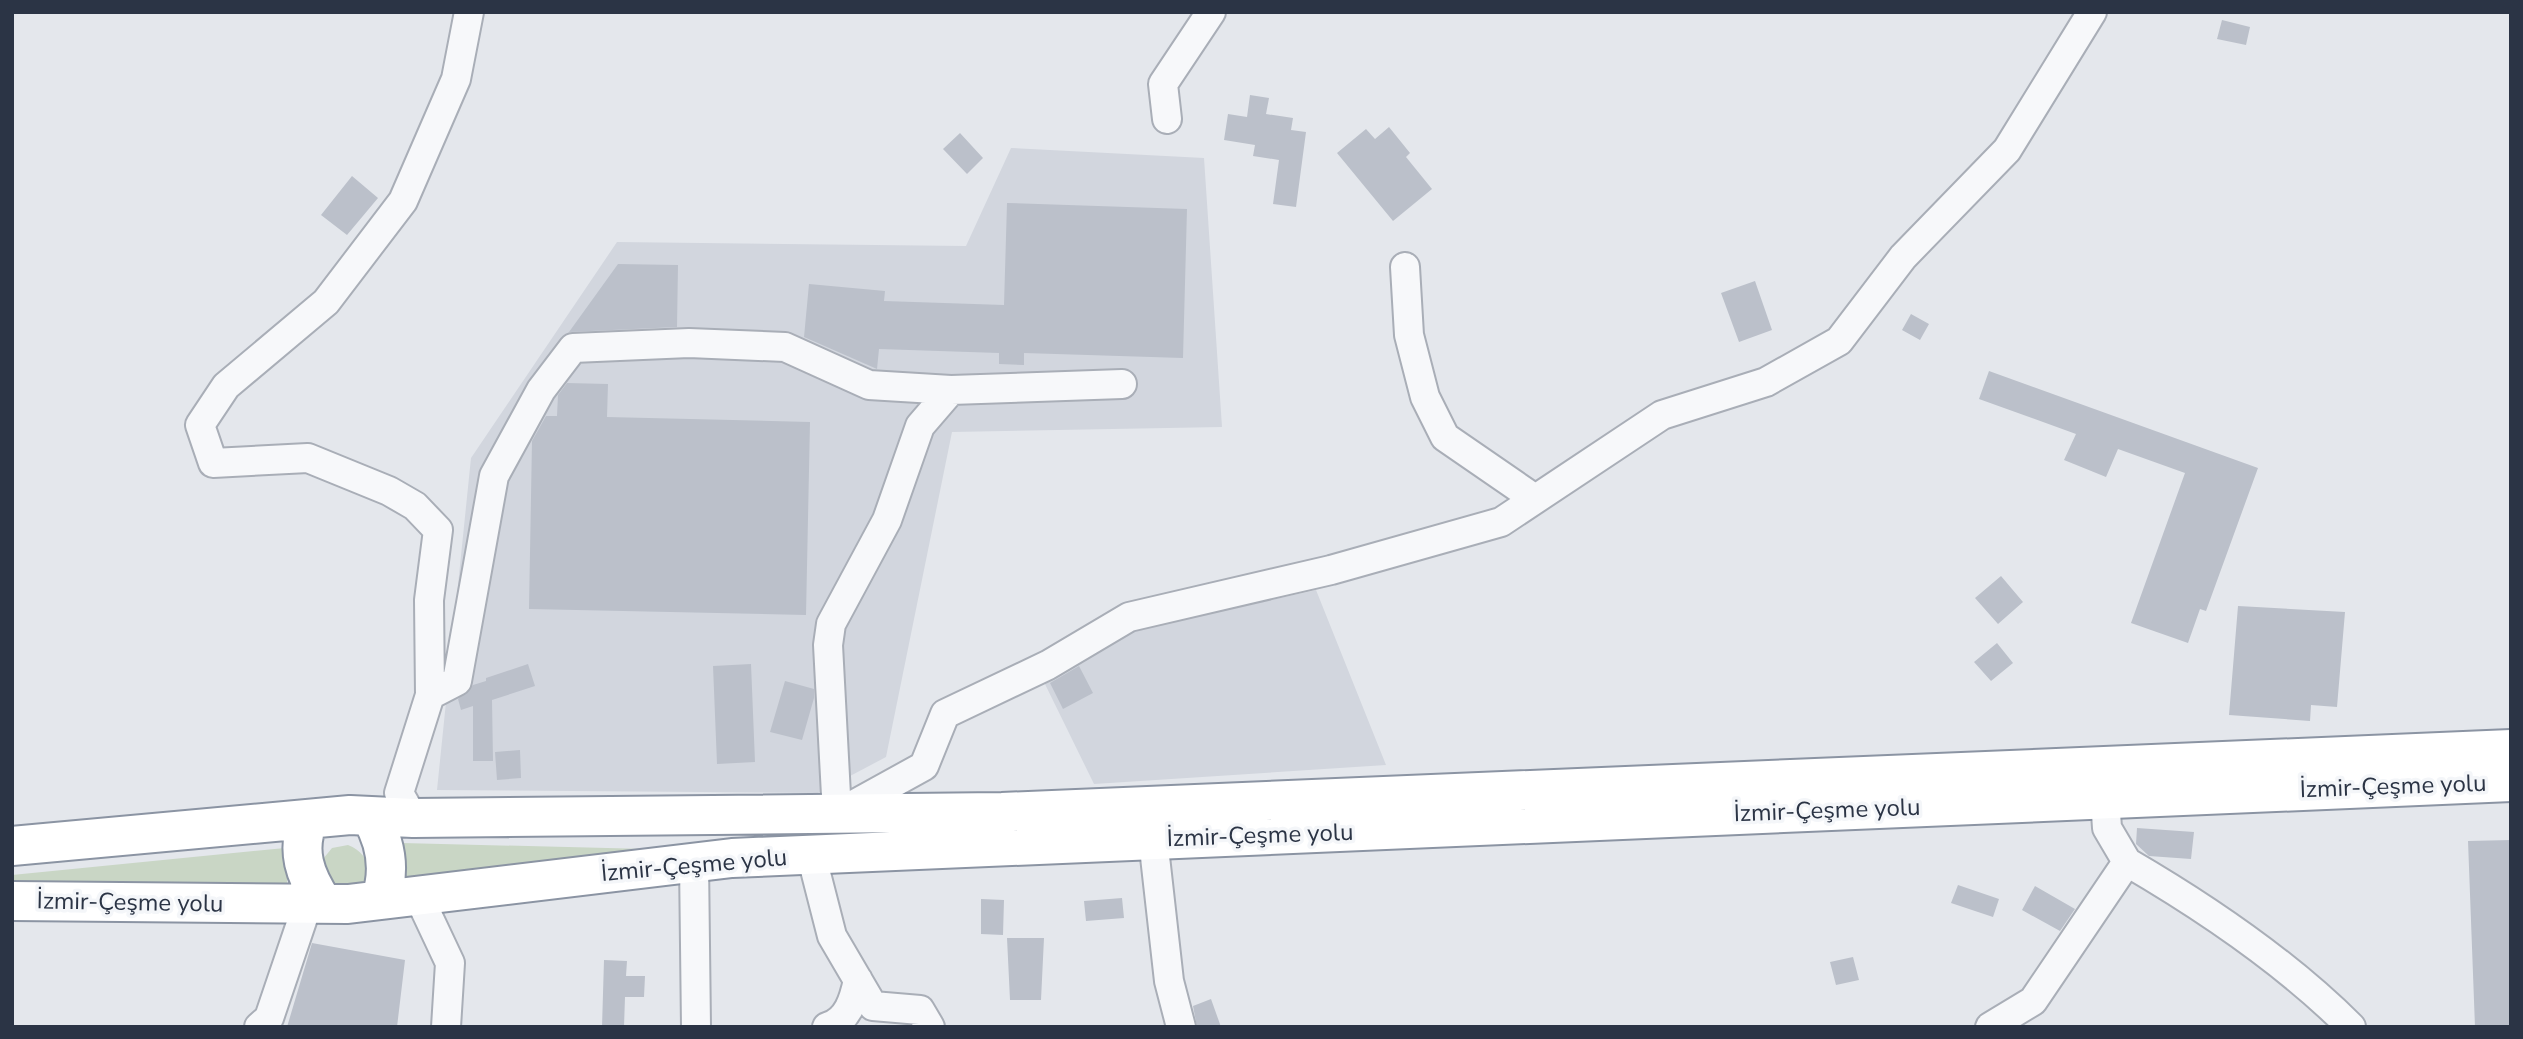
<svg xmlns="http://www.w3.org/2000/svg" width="2523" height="1039" font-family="'Nunito Sans',sans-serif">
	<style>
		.built { fill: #d2d6de }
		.green { fill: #c9d6c5 }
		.building { fill: #bbc0ca }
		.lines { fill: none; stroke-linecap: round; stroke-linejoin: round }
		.minor-casing { stroke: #a9aeb7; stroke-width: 32 }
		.highway-casing { stroke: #8b94a3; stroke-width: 42 }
		.minor { stroke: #f7f8fa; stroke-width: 28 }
		.highway { stroke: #fff; stroke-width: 38 }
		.labels { text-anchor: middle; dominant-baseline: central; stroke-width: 7; stroke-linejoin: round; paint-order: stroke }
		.street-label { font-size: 24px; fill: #2b3445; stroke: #f4f6f9 }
	</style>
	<rect width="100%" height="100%" fill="#e4e7ec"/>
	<path class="built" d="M1011,148L1204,158L1222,427L952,432L886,757L818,793L437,790L471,458L617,242L966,246Z
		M1316,590L1386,765L1094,784L1043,680L1135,630Z"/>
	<path class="green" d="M402,843L647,849L765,844L401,891Z
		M348,845C366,852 373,867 364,885L333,891L323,859L332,848Z
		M285,848L288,894L12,888V875Z"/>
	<path class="building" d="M2222,20L2250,27L2246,45L2217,39Z
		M1250,95L1269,98L1266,114L1293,118L1291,130L1306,132L1296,207L1273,204L1279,160L1253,156L1255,145L1224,140L1228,114L1247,117Z
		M1389,127L1410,153L1406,157L1432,189L1393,221L1337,153L1366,129L1375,139Z
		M960,133L983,158L967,174L943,149Z
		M352,176L378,198L347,235L321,215Z
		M1007,203L1187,209L1183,358L1024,353V365L999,364V353L879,349L877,369L804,337L809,284L885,291L884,301L1004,305Z
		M618,264L678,265L677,327L569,332Z
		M1755,281L1772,330L1739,342L1721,293Z
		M1911,314L1929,324L1920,340L1902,330Z
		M1989,371L2258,468L2206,611L2200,609L2188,643L2131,623L2185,473L2118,449L2106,477L2064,460L2076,434L1979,399Z
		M567,383L608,384L607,417L810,422L806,615L529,609L532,441L546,416H557L558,395Z
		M2001,576L2023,602L1998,624L1975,598Z
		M2238,606L2345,612L2337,707L2311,705L2310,721L2229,715Z
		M1997,643L2013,663L1991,681L1974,662Z
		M528,664L535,686L492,700L493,761H473V706L461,710L458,699L473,685L486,681V678Z
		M751,664L755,762L717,764L713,666Z
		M1079,666L1093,693L1063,709L1050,683Z
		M785,681L814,689V698L802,740L770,732Z
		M520,750L521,778L497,780L495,752Z
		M2137,828L2194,832L2191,859L2149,856L2136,844Z
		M2511,840V1027H2475L2468,841Z
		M1958,885L1999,899L1993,917L1951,903Z
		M2035,886L2075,909L2060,931L2022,910Z
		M1122,898L1124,918L1086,921L1084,901Z
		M981,899L1004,900L1003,935L981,934Z
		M1007,938H1044L1041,1000H1010Z
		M312,943L405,960L397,1027H287Z
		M1853,957L1859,980L1836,985L1830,962Z
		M604,960L627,961L626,976H645L644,997H625L624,1027H602Z
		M1211,999L1221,1027H1197L1193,1006Z"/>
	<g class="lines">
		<g class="minor-casing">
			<path id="minor" d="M1167,119L1163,84L1211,12
				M1405,267L1409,335L1425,397L1445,437L1535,499
				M1122,384L951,390L920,426L887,520L831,624L828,645L837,814L924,766L945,714L1048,665L1129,617L1331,570L1501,522L1662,415L1766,382L1839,341L1903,257L2007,150L2092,12
				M430,695L457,681L494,476L541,390L573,348L689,343L785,347L869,385L951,390
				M413,818L399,793L430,695L429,600L438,530L415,506L389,491L308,458L213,463L200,425L226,386L326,302L403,201L456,79L469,12
				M1153,839L1169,981L1181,1027
				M811,854L832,936L873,1006L920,1010L930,1027
				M694,862L696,1027
				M2127,862C2206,908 2286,962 2351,1027
				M418,895L450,963L446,1027
				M259,1027L269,1018L308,903
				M827,1027C848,1021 854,999 858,980
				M1990,1027L2033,1001L2127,862L2107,828L2105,798"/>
		</g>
		<g class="highway-casing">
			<path id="highway" d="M371,817C386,843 391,871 380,900
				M309,819C295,850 305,876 323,903
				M12,846L350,815L413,818L1002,812L2511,749
				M12,901L348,904L732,858L2511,782"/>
		</g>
		<use href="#minor" class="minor"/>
		<use href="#highway" class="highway"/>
	</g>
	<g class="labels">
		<g class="street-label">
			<text transform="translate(2393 786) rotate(-2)">İzmir-Çeşme yolu</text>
			<text transform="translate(1827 810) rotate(-2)">İzmir-Çeşme yolu</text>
			<text transform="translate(1260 835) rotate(-2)">İzmir-Çeşme yolu</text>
			<text transform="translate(694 865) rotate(-5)">İzmir-Çeşme yolu</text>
			<text transform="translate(130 902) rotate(1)">İzmir-Çeşme yolu</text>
		</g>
	</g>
	<rect width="2523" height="1039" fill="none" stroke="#2b3445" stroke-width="28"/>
</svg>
